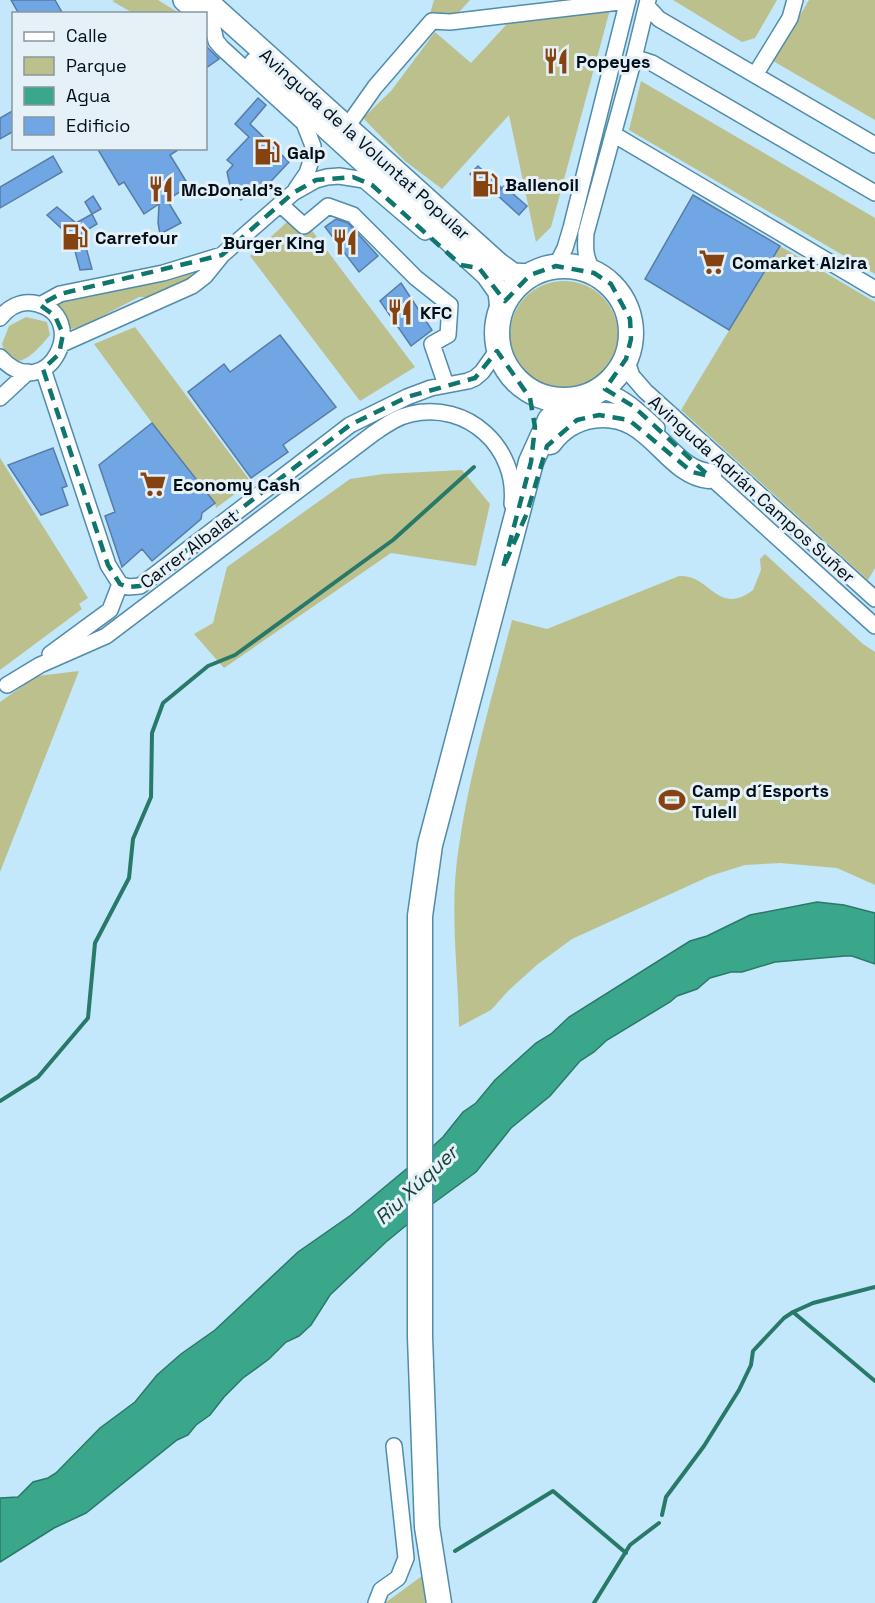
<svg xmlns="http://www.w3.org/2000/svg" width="875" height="1603" font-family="'Space Grotesk',sans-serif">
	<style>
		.green { fill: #bcc08d }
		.water { fill: #3ba78a; stroke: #297968; stroke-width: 1.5 }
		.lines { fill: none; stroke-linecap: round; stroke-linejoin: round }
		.stream { stroke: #297968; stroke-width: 4 }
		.building { fill: #6fa6e3; stroke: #577ca6; stroke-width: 1.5 }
		.street-casing { stroke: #518caa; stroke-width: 18 }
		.secondary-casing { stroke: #518caa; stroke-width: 24 }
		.primary-casing { stroke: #518caa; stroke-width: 27 }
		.street { stroke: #fff; stroke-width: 15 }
		.secondary { stroke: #fff; stroke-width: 21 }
		.primary { stroke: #fff; stroke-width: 24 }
		.marked { fill: none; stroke: #0f766e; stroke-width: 4.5; stroke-dasharray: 12 8; stroke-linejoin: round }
		.labels { text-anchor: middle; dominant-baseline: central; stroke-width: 6; stroke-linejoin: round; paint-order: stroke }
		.poi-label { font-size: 18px; font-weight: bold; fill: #000e19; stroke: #e5f0f7; text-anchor: start }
		.street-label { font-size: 18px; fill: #000e19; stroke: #e5f0f7 }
		.water-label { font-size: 20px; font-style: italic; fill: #154336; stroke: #e5f0f7 }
	</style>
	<rect width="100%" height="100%" fill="#c3e7fb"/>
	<path class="green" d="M115,0H158L179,13H133L112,1Z
		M434,0H470L450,22H442L430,14Z
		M673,0H777L755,38L742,42Z
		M809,0H875V120L773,61Z
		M611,6L551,227L536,242L509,115L442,189L405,161L363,118L391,91L435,32L471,63L506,25L499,16Z
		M641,81L875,218V274L629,130Z
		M298,212L415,367L360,401L250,256Z
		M780,246L875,302V568L868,580L681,410Z
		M203,264L205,271L160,297H139L83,326L67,330L55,303Z
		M510 335a54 54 0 1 1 108 0a54 54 0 1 1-108 0Z
		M26,317L47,322L50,335C43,343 21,372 8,357C5,354 3,348 2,344L9,326Z
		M135,327L251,482L216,508L215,503L152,423L94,344Z
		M0,458L88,598L79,604L82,609L0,670Z
		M462,470L490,504L476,566L391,553L224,668L194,634L213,623L227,567L350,479L383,474Z
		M765,554L863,644L875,652V885L837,868L780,863L745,865L710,876L572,939L538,964L509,990L491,1010L459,1027C458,967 449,906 459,846C470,769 493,694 512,620L547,629L679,576C710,574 718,617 753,590L761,570L760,559Z
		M79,671L0,872V702L37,676Z
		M422,1576L427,1603H385Z"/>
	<path class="water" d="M817,902L844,905L875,913V964L852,956H845L775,962L742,972H731L710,978L697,989L677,996L670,1002L607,1040L594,1052L580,1061L550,1096L511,1128L476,1172L431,1205L386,1242L330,1295L311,1325L299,1336L286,1342L269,1359L243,1378L224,1397L210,1415L196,1425L188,1435L177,1440L86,1513L54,1528L0,1562V1498L18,1497L33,1482L48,1478L56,1473L100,1428L135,1402L157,1375L181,1354L215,1330L298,1252L351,1215L422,1156L443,1137L463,1112L476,1103L495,1080L536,1043L551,1034L569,1017L690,941L707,936L750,915Z"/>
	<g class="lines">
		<path class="stream" d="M0,1101L38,1077L88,1018L95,943L129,878L133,839L151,797L152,733L163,703L208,666L235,655L393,540L474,467
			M793,1312L875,1381
			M662,1515L666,1497L704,1446L739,1390L751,1365L753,1351L784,1318L793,1312L813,1303L875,1287
			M455,1551L553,1491L626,1553
			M594,1603L630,1545L659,1523"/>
	</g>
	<path class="building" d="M11,0H55L63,14H19Z
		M206,46L219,59L206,68Z
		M258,98L266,105L250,124L289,162L261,192L255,186L241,200L231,190L227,172L233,165L227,160L249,137L235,124Z
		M14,110V131L0,139V118Z
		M97,148H181L170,155L189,186L167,200L181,223L160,234L158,223L159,204L144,214L124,182L119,185Z
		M53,156L62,172L0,208V187Z
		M478,166L501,187L493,195L470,174Z
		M504,186L527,206L519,215L496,194Z
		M693,195L780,246L729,330L645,279Z
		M93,196L101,209L92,214L85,202Z
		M57,207L76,223L92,214L97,224L82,233L92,269L80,270L75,251L62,229L47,215Z
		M336,219L348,223L378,256L359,272L325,227Z
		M401,283L432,330L411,346L380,301Z
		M280,335L336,407L283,445L288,452L251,478L188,392L224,364L230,372Z
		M152,423L215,503L202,513L201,519L152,561L142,549L122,567L105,516L115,512L99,465Z
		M53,448L67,486L62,488L68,505L41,515L8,465Z"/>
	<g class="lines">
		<g class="street-casing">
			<path id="street" d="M647,6L659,19L875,145
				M212,24L216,41L222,48L304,123L313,146L312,158L307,173L296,189
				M633,62L643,60L652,63L875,193
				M755,75L790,18L795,0
				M351,121L375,87L432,21L450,22L628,1
				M613,134L875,289
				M280,204L304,226L328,206L353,215L416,278L450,305L448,335L432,344L446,385
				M556,266L565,248L571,228L628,0
				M594,273C585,259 585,249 586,233L633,62L648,0
				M40,305L60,294L163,273L222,255
				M0,318C8,308 20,301 33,303C94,313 48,410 0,357
				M62,344L192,286L205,276L222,255L293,193L316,180L327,177L339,176L364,180L425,232
				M626,359L632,376L645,391L875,599
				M43,369L108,565L120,584
				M598,390C623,394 639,412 657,428
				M0,398L28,372
				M704,471L875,626
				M120,584L128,587L140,586L350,425L407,397L431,388L468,381L475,378L482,372L499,348
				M50,654L110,610L120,584
				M7,685L40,665L106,636L374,433C386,425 397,417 411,414C467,401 518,447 512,504
				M376,1603L381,1590L398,1578L406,1558L394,1446"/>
		</g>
		<g class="secondary-casing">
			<path id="secondary" d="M184,0L200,14
				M206,0L498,263L513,274L530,275
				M255,63L487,275L499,292L501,310"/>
		</g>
		<g class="primary-casing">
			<path id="primary" d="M497 333a67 67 0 1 1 134 0a67 67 0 1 1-134 0Z
				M550,442C561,427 574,419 592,416C651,406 666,472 709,476
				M439,1603L427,1527L420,1337V916L430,845L531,462L550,420L575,399"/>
		</g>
		<use href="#street" class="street"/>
		<use href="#secondary" class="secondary"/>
		<use href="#primary" class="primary"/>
	</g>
	<path class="marked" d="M353,177L372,185L461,265L479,268L505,301L530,275L556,266L594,273L611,284L630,319L631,339L626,359L605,389L633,406L709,476L692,472L629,420L599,415L577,420L547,446L527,513L503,568L531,462L535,427L530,398L497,351L475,378L407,397L350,425L140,586L128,587L120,584L108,565L43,369L59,354L63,334L55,316L40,305L60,294L222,255L293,193L316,180Z"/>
	<defs>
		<g id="restaurant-bare" transform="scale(2.07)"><path d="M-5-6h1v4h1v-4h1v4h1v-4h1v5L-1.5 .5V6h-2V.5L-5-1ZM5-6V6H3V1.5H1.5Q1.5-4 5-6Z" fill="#854311" stroke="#e5f0f7" stroke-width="2.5" paint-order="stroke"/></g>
		<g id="fuel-bare" transform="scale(2.07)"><path d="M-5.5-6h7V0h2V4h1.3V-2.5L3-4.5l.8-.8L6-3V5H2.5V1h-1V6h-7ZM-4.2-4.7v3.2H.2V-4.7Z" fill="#854311" stroke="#e5f0f7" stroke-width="2.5" paint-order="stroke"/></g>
		<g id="supermarket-bare" transform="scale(2.07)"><path d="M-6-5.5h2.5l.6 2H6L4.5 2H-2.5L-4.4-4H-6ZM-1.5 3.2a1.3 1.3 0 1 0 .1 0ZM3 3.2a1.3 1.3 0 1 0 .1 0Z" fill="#854311" stroke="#e5f0f7" stroke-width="2.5" paint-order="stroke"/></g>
		<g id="stadium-bare" transform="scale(2.07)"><path d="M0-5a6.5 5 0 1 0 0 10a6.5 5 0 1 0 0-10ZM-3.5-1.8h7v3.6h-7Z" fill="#854311" stroke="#e5f0f7" stroke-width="2.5" paint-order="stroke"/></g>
	</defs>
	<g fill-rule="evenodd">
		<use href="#restaurant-bare" x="556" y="61"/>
		<use href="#fuel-bare" x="267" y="152"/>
		<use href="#fuel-bare" x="485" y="184"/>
		<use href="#restaurant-bare" x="161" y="189"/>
		<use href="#fuel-bare" x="75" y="237"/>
		<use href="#restaurant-bare" x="345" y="242"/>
		<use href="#supermarket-bare" x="712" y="262"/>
		<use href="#restaurant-bare" x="400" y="312"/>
		<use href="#supermarket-bare" x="153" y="484"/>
		<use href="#stadium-bare" x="672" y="800"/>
	</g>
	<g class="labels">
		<g class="poi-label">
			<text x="576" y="61">Popeyes</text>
			<text x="287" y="152">Galp</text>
			<text x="505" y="184">Ballenoil</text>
			<text x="181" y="189">McDonald's</text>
			<text x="95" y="237">Carrefour</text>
			<text x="325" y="242" text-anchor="end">Burger King</text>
			<text x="732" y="262">Comarket Alzira</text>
			<text x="420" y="312">KFC</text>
			<text x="173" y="484">Economy Cash</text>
			<text x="692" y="790">Camp d´Esports<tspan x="692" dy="21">Tulell</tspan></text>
		</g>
		<g class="street-label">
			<text transform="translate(365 144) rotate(42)">Avinguda de la Voluntat Popular</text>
			<text transform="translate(752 489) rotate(42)">Avinguda Adrián Campos Suñer</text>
			<text transform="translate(189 549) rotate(-37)">Carrer Albalat</text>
		</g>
		<g class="water-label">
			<text transform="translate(416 1185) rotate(-43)">Riu Xúquer</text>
		</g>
	</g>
	<rect x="12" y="12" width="195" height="138" fill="#e5f0f7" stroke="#89969e" stroke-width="1.5"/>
	<rect x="24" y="32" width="30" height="9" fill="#ffffff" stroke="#89969e" stroke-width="1.5"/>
	<text x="66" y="42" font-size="18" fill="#000e19">Calle</text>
	<rect x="24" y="57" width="30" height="18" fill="#bcc08d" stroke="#89969e" stroke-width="1.5"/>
	<text x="66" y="72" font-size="18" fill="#000e19">Parque</text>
	<rect x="24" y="87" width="30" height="18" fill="#3ba78a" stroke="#89969e" stroke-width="1.5"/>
	<text x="66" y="102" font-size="18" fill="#000e19">Agua</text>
	<rect x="24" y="117" width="30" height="18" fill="#6fa6e3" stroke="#89969e" stroke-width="1.5"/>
	<text x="66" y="132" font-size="18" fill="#000e19">Edificio</text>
</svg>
